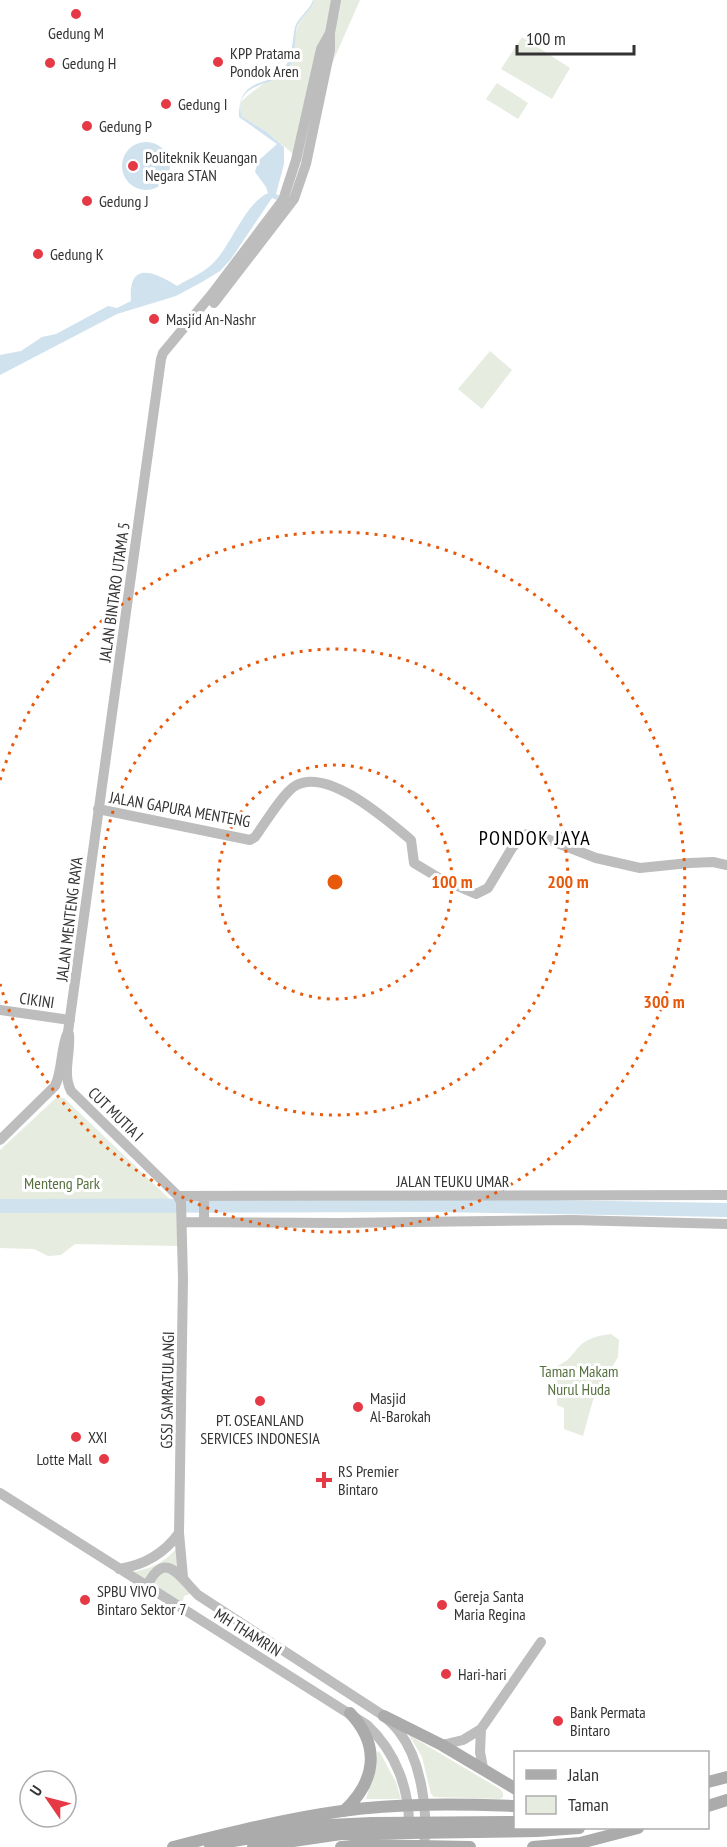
<svg xmlns="http://www.w3.org/2000/svg" width="727" height="1847" font-family="'PT Sans Narrow',sans-serif">
	<style>
		.green { fill: #e6ecdf }
		.water { fill: #cfe2ee }
		.lines { fill: none; stroke-linecap: round; stroke-linejoin: round }
		.river { stroke: #cfe2ee; stroke-width: 14 }
		.secondary { stroke: #bdbdbd; stroke-width: 10 }
		.primary { stroke: #ababab; stroke-width: 12 }
		.ring { fill: none; stroke: #e8590c; stroke-width: 3; stroke-dasharray: 3 6 }
		.poi-dot { fill: #e63946; stroke: #fff; stroke-width: 2 }
		.labels { text-anchor: middle; dominant-baseline: central; stroke-width: 6; stroke-linejoin: round; paint-order: stroke }
		.poi-label { font-size: 16px; fill: #333; stroke: #fff; text-anchor: start }
		.street-label { font-size: 16px; fill: #333; stroke: #fff }
		.park-label { font-size: 16px; fill: #56703f; stroke: #fff }
		.quarter-label { font-size: 20px; letter-spacing: 1.5px; fill: #000; stroke: #fff }
		.centre { fill: #e8590c; stroke: #fff; stroke-width: 3 }
		.ring-label { font-size: 18px; text-anchor: middle; font-weight: bold; fill: #e8590c; stroke: #fff; stroke-width: 6; stroke-linejoin: round; paint-order: stroke }
	</style>
	<rect width="100%" height="100%" fill="#fff"/>
	<path class="green" d="M314,0H360L320,91L305,164L267,132L241,116V102C256,87 272,79 290,67C293,54 294,35 299,24C303,15 312,10 314,0Z
		M522,37L570,68L552,99L501,69Z
		M497,83L528,103L518,119L486,99Z
		M490,351L512,370L482,409L458,389Z
		M57,1097L64,1098L177,1206L178,1246L75,1244L61,1255L48,1256L34,1249L0,1248V1150Z
		M611,1334L619,1340L618,1357L593,1400L583,1436L564,1429V1408L557,1405V1366C573,1359 572,1352 583,1343C592,1337 601,1335 611,1334Z
		M177,1548L190,1594L184,1596L182,1605L129,1573C152,1568 161,1565 177,1548Z
		M409,1735L500,1789L503,1793V1797L500,1799L434,1797L431,1794L422,1757Z
		M379,1751L396,1782L401,1799H366C370,1782 378,1773 377,1753Z"/>
	<path class="water" d="M313,0H314C312,11 301,16 297,27C294,40 296,56 289,68C279,86 248,80 241,102C240,105 241,112 241,116L267,132L284,147V164L276,194L280,196L277,200L272,198L231,259L220,271L202,282L176,296L117,314L0,375V355L21,351L42,337L56,334L108,306L117,308L131,301C128,261 153,271 177,286C190,278 206,272 216,260C232,242 246,203 268,193L266,187L255,172L258,161L277,144L239,117C239,73 270,90 285,67C293,55 292,40 295,27C299,16 310,10 313,0Z
		M122 166a24 24 0 1 1 48 0a24 24 0 1 1-48 0Z"/>
	<g class="lines">
		<path class="river" d="M0,1206L435,1205L727,1210"/>
		<path class="secondary" d="M214,303L294,199L306,164L330,50V33L336,0
			M98,809L250,840L255,837C264,825 283,793 295,786C327,766 388,821 411,840L414,863L439,878L476,894L488,888L512,848L521,837L527,834L547,839L596,858L640,868L689,863L713,862L727,865
			M0,1010L70,1020
			M69,1034C71,1053 62,1073 71,1091L178,1196L181,1202L183,1279L179,1533L183,1577
			M0,1140L55,1086C63,1069 60,1049 68,1032L161,359L163,353L212,294L283,200L296,160L321,49L330,33
			M178,1196L727,1195
			M182,1222L339,1223L572,1220L727,1224
			M204,1222V1197
			M0,1493L367,1725C396,1752 410,1790 409,1829
			M119,1569C145,1565 164,1554 179,1533
			M147,1586C165,1549 179,1576 198,1595L384,1716C390,1722 396,1727 400,1733C422,1762 428,1813 424,1847
			M481,1729L480,1752L483,1768
			M442,1745L463,1740L481,1729L541,1642"/>
		<path class="primary" d="M384,1716L442,1745L516,1789
			M708,1782L727,1777
			M708,1806L727,1800
			M344,1811C376,1781 381,1746 350,1713
			M210,1845L329,1825L372,1823L516,1822
			M173,1847C229,1833 284,1819 342,1811C399,1803 458,1804 516,1806
			M253,1847L341,1834L537,1831L579,1828
			M341,1847L363,1845L470,1847
			M533,1847L580,1843L638,1828"/>
	</g>
	<g class="ring">
		<circle cx="335" cy="882" r="117"/>
		<circle cx="335" cy="882" r="233"/>
		<path d="M0 780A350 350 0 1 1 0 984"/>
	</g>
	<g class="poi-dot">
		<circle cx="76" cy="14" r="6"/>
		<circle cx="218" cy="62" r="6"/>
		<circle cx="50" cy="63" r="6"/>
		<circle cx="166" cy="104" r="6"/>
		<circle cx="87" cy="126" r="6"/>
		<circle cx="133" cy="166" r="6"/>
		<circle cx="87" cy="201" r="6"/>
		<circle cx="38" cy="254" r="6"/>
		<circle cx="154" cy="319" r="6"/>
		<circle cx="260" cy="1401" r="6"/>
		<circle cx="358" cy="1407" r="6"/>
		<circle cx="76" cy="1437" r="6"/>
		<circle cx="104" cy="1459" r="6"/>
		<path d="M321 1471h6v6h6v6h-6v6h-6v-6h-6v-6h6z"/>
		<circle cx="85" cy="1600" r="6"/>
		<circle cx="442" cy="1605" r="6"/>
		<circle cx="446" cy="1674" r="6"/>
		<circle cx="558" cy="1721" r="6"/>
	</g>
	<g class="labels">
		<g class="poi-label">
			<text x="76" y="33" text-anchor="middle">Gedung M</text>
			<text x="230" y="53">KPP Pratama<tspan x="230" dy="18">Pondok Aren</tspan></text>
			<text x="62" y="63">Gedung H</text>
			<text x="178" y="104">Gedung I</text>
			<text x="99" y="126">Gedung P</text>
			<text x="145" y="157">Politeknik Keuangan<tspan x="145" dy="18">Negara STAN</tspan></text>
			<text x="99" y="201">Gedung J</text>
			<text x="50" y="254">Gedung K</text>
			<text x="166" y="319">Masjid An-Nashr</text>
			<text x="370" y="1398">Masjid<tspan x="370" dy="18">Al-Barokah</tspan></text>
			<text x="260" y="1420" text-anchor="middle">PT. OSEANLAND<tspan x="260" dy="18">SERVICES INDONESIA</tspan></text>
			<text x="88" y="1437">XXI</text>
			<text x="92" y="1459" text-anchor="end">Lotte Mall</text>
			<text x="338" y="1471">RS Premier<tspan x="338" dy="18">Bintaro</tspan></text>
			<text x="97" y="1591">SPBU VIVO<tspan x="97" dy="18">Bintaro Sektor 7</tspan></text>
			<text x="454" y="1596">Gereja Santa<tspan x="454" dy="18">Maria Regina</tspan></text>
			<text x="458" y="1674">Hari-hari</text>
			<text x="570" y="1712">Bank Permata<tspan x="570" dy="18">Bintaro</tspan></text>
		</g>
		<g class="street-label">
			<text transform="translate(114 592) rotate(-82)">JALAN BINTARO UTAMA 5</text>
			<text transform="translate(180 809) rotate(10)">JALAN GAPURA MENTENG</text>
			<text transform="translate(69 919) rotate(-83)">JALAN MENTENG RAYA</text>
			<text transform="translate(37 1000) rotate(8)">CIKINI</text>
			<text transform="translate(116 1114) rotate(44)">CUT MUTIA I</text>
			<text x="453" y="1181">JALAN TEUKU UMAR</text>
			<text transform="translate(167 1390) rotate(-89)">GSSJ SAMRATULANGI</text>
			<text transform="translate(248 1632) rotate(32)">MH THAMRIN</text>
		</g>
		<g class="park-label">
			<text x="62" y="1183">Menteng Park</text>
			<text x="579" y="1371">Taman Makam<tspan x="579" dy="18">Nurul Huda</tspan></text>
		</g>
		<g class="quarter-label">
			<text x="535" y="838">PONDOK JAYA</text>
		</g>
	</g>
	<circle cx="335" cy="882" r="9" class="centre"/>
	<g class="ring-label">
		<text x="452" y="888">100 m</text>
		<text x="568" y="888">200 m</text>
		<text x="664" y="1008">300 m</text>
	</g>
	<rect x="514" y="1751" width="195" height="78" fill="#ffffff" stroke="#adadad" stroke-width="1.5"/>
	<rect x="526" y="1770" width="30" height="9" fill="#ababab" stroke="#adadad" stroke-width="1.5"/>
	<text x="568" y="1781" font-size="18" fill="#333333">Jalan</text>
	<rect x="526" y="1796" width="30" height="18" fill="#e6ecdf" stroke="#adadad" stroke-width="1.5"/>
	<text x="568" y="1811" font-size="18" fill="#333333">Taman</text>
	<g transform="translate(48 1799) rotate(305)"><circle r="28" fill="#ffffff" stroke="#adadad" stroke-width="1.5"/>
	<path d="M0-4.5L10 22L0 15L-10 22Z" fill="#e63946"/>
	<text y="-9" font-size="16" font-weight="bold" text-anchor="middle" fill="#333333">U</text>
	</g>
	<path d="M517 45v9h117v-9" fill="none" stroke="#333333" stroke-width="3"/>
	<text x="526" y="45" font-size="18" fill="#333333" stroke="#ffffff" stroke-width="4.5" paint-order="stroke">100 m</text>
</svg>
